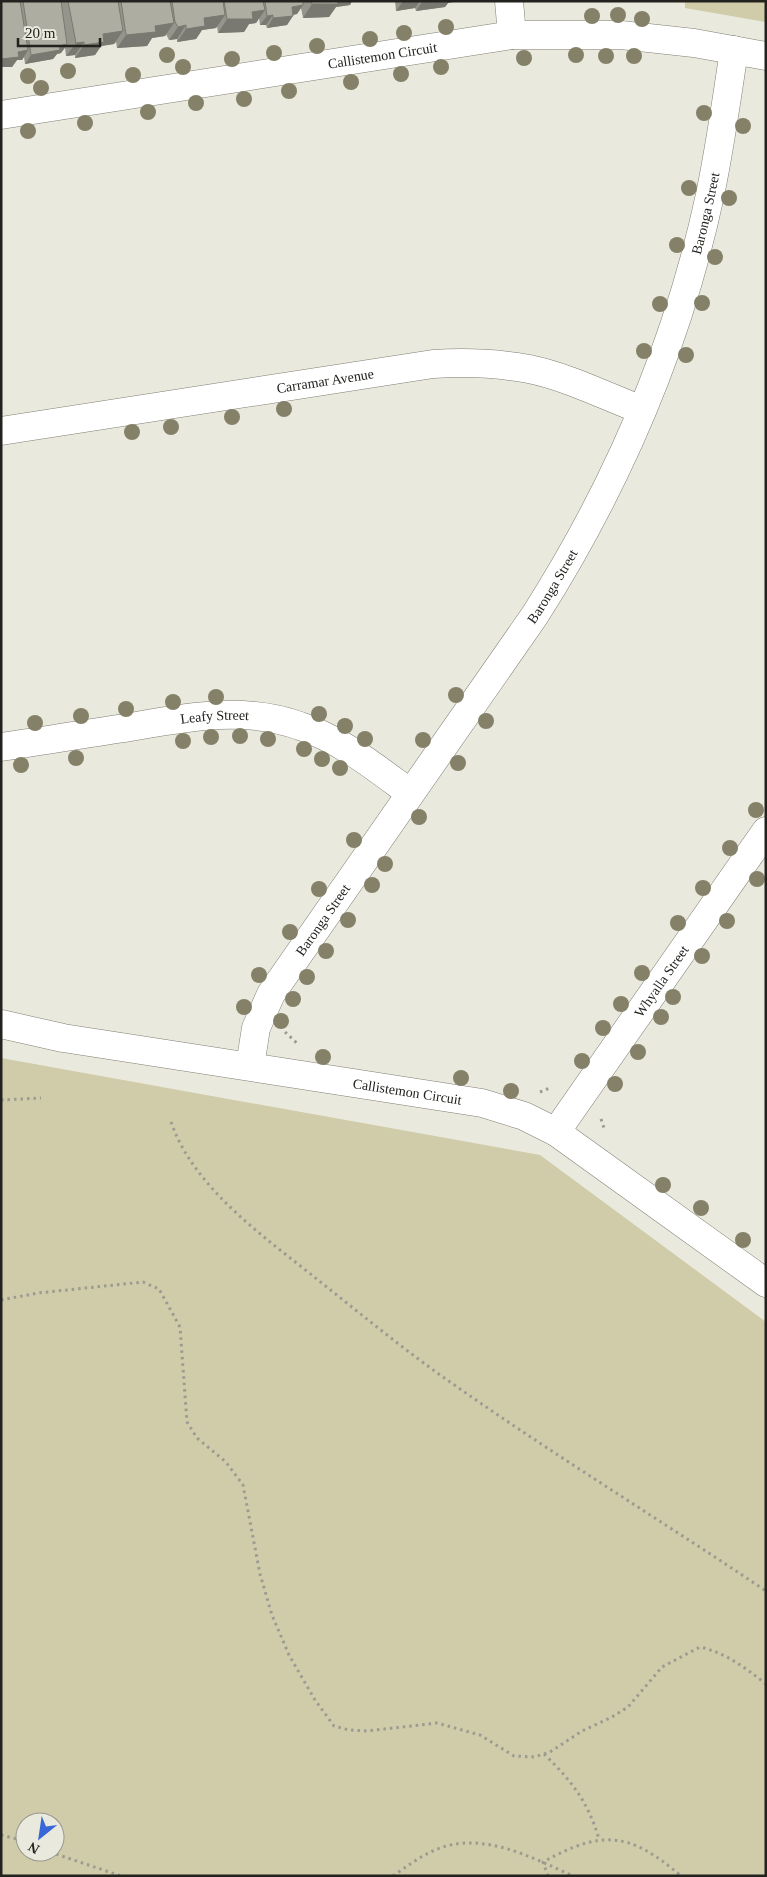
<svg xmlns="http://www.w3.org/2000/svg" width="767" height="1877" font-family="Georgia,serif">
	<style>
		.green { fill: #d0cba8; fill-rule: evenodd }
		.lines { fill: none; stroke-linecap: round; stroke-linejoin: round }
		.minor-casing { stroke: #807f74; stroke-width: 29 }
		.path { stroke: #9c9b92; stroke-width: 3; stroke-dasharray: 2.5 4; stroke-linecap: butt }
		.minor { stroke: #fff; stroke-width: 28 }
		.tree { fill: #848168 }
		.wall { fill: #96958b }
		.shaded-wall { fill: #7a7971 }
		.building { fill: #aeada2; stroke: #7a7971 }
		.labels { text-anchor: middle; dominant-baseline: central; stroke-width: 4; stroke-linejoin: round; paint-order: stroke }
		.street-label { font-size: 14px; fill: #23221e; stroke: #eae9dd }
	</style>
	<rect width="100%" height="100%" fill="#eae9dd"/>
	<path class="green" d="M685,1H766V22L685,8Z
		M1,1058L540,1155L766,1322V1876H1ZM25,1822H55V1852H25Z"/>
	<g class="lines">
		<g class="minor-casing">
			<g id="minor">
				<path d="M509,1L512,35"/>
				<path id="s1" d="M1,115L512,35H621L694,43L766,56"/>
				<path id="s2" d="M1,431L433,364C466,362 497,363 529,369C568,377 605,396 642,410"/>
				<path id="s3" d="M1,747C42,741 83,734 125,728C183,718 243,705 300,726C340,739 376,768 410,793"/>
				<path id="s4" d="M1,1024L63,1038L482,1103L524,1116L556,1132L766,1283"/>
				<path id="s5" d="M250,1066L256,1028L271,994L535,615C617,486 678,344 710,195C720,147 727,98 734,50"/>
				<path id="s6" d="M556,1132L766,831"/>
			</g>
		</g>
		<path class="path" d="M285,1032L299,1045
			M540,1092L552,1087
			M1,1100L41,1098
			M601,1119L605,1131
			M171,1122C194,1189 266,1238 318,1280C357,1311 396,1343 436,1372C544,1449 656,1517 766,1591
			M1,1300L38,1293L143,1282L159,1289L180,1327L187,1422L197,1438L226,1462L243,1485L260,1574L272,1615L289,1655L315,1700L334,1726L349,1730L367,1731L437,1723L480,1735L514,1756L534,1757L550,1752L582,1731L612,1717L628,1707L662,1667L700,1647C726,1653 744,1667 766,1684
			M544,1754C572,1781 588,1802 599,1839
			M1,1835L25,1841
			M50,1852L121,1876
			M393,1876C406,1867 419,1857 433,1851C479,1829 531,1857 573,1876
			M548,1876L543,1862C601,1830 629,1831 681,1876"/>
		<use href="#minor" class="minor"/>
	</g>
	<g class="tree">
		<circle cx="618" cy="15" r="8"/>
		<circle cx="592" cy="16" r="8"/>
		<circle cx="642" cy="19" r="8"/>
		<circle cx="446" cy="27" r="8"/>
		<circle cx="404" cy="33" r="8"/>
		<circle cx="370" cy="39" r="8"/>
		<circle cx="317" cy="46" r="8"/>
		<circle cx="274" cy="53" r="8"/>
		<circle cx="167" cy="55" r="8"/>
		<circle cx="576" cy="55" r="8"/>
		<circle cx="606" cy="56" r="8"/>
		<circle cx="634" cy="56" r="8"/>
		<circle cx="524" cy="58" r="8"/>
		<circle cx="232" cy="59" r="8"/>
		<circle cx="183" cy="67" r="8"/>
		<circle cx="441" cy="67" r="8"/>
		<circle cx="68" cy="71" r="8"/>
		<circle cx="401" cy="74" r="8"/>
		<circle cx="133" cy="75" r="8"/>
		<circle cx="28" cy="76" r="8"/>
		<circle cx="351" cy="82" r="8"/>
		<circle cx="41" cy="88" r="8"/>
		<circle cx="289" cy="91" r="8"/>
		<circle cx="244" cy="99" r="8"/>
		<circle cx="196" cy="103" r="8"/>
		<circle cx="148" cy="112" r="8"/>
		<circle cx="704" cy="113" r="8"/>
		<circle cx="85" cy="123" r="8"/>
		<circle cx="743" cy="126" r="8"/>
		<circle cx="28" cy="131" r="8"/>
		<circle cx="689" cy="188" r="8"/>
		<circle cx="729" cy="198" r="8"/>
		<circle cx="677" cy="245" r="8"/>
		<circle cx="715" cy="257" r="8"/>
		<circle cx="702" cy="303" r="8"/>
		<circle cx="660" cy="304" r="8"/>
		<circle cx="644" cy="351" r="8"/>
		<circle cx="686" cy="355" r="8"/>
		<circle cx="284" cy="409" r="8"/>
		<circle cx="232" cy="417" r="8"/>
		<circle cx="171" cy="427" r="8"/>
		<circle cx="132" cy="432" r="8"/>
		<circle cx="456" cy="695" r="8"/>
		<circle cx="216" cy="697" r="8"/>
		<circle cx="173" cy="702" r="8"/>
		<circle cx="126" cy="709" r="8"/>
		<circle cx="319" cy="714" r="8"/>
		<circle cx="81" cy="716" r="8"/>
		<circle cx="486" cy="721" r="8"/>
		<circle cx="35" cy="723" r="8"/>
		<circle cx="345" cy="726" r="8"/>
		<circle cx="240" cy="736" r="8"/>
		<circle cx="211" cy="737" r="8"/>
		<circle cx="268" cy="739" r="8"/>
		<circle cx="365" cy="739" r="8"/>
		<circle cx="423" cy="740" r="8"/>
		<circle cx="183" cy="741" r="8"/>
		<circle cx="304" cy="749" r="8"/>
		<circle cx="76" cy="758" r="8"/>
		<circle cx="322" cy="759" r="8"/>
		<circle cx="458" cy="763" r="8"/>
		<circle cx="21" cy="765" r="8"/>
		<circle cx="340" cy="768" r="8"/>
		<circle cx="756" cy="810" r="8"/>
		<circle cx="419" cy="817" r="8"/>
		<circle cx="354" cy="840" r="8"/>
		<circle cx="730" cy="848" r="8"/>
		<circle cx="385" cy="864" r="8"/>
		<circle cx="757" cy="879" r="8"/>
		<circle cx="372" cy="885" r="8"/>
		<circle cx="703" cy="888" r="8"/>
		<circle cx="319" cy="889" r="8"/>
		<circle cx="348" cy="920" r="8"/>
		<circle cx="727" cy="921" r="8"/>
		<circle cx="678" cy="923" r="8"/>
		<circle cx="290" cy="932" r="8"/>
		<circle cx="326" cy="951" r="8"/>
		<circle cx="702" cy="956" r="8"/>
		<circle cx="642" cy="973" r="8"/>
		<circle cx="259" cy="975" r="8"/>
		<circle cx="307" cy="977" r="8"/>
		<circle cx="673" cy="997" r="8"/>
		<circle cx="293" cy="999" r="8"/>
		<circle cx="621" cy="1004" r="8"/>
		<circle cx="244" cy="1007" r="8"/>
		<circle cx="661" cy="1017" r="8"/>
		<circle cx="281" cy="1021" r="8"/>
		<circle cx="603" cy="1028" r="8"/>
		<circle cx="638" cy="1052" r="8"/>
		<circle cx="323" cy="1057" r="8"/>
		<circle cx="582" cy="1061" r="8"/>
		<circle cx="461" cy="1078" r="8"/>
		<circle cx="615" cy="1084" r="8"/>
		<circle cx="511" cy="1091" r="8"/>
		<circle cx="663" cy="1185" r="8"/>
		<circle cx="701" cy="1208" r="8"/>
		<circle cx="743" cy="1240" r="8"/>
	</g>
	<path class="wall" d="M1,1H352L350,5L336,7L329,17L303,18L301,8L297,14L293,15L287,25L267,28L266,25H260L259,18L256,23L249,24L244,32L218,33L217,26L216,28L202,30L196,39L177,42V39L169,40L166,34L165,36L152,38L147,46L117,48L116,42L114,44L101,46L95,55L75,58V55L66,56L65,48L61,53L57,54L53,59L25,64L24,57L22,60H17L12,67H1Z
		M395,1H458L448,3L445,7L416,11L415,8L396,11Z"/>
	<path class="shaded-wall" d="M332,1H352L350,5L336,7L329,17L303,18L312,4Z
		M403,1H420L415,8L396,11Z
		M428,1H458L448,3L445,7L416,11L422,2Z
		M303,5L297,14L286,16L292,7Z
		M265,10L256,23L249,24L244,32L218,33L227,19L252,12Z
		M225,15L216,28L202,30L196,39L177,42L186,29L204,18Z
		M273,15L266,25H260L267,16Z
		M293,16L287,25L267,28L273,18Z
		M174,23L165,36L152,38L147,46L117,48L126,35L155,26Z
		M186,25L177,39L169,40L178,27Z
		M123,31L114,44L101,46L95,55L75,58L84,45L103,34Z
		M84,42L75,55L66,56L76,43Z
		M67,44L61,53L57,54L53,59L25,64L31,55L59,46Z
		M28,50L22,60H17L12,67H1V59L18,52Z"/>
	<path class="building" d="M1,1H20L28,50L18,52L19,57L1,59Z
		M23,1H61L67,44L59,46L60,50L31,55Z
		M68,1H118L123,31L103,34L104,42L84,45V42L76,43Z
		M121,1H170L174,23L155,26L156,32L126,35Z
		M172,1H223L225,15L204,18L205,26L186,29V25L178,27L175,22Z
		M224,1H263L265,10L252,12L253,19H227Z
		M265,1H303V5L292,7L293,16L273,18V15L267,16Z
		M311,1H337L338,4H312Z"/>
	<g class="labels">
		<g class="street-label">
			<text stroke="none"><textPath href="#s1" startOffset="386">Callistemon Circuit</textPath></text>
			<text stroke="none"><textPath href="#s5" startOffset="976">Baronga Street</textPath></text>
			<text stroke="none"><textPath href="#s2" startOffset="328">Carramar Avenue</textPath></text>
			<text stroke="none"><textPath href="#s5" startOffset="571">Baronga Street</textPath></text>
			<text stroke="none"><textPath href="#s3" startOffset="216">Leafy Street</textPath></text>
			<text stroke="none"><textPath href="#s5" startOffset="166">Baronga Street</textPath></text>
			<text stroke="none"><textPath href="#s6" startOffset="184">Whyalla Street</textPath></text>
			<text stroke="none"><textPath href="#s4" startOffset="412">Callistemon Circuit</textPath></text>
		</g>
	</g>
	<rect width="767" height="1877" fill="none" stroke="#23221e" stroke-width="5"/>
	<g transform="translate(40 1837) rotate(210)"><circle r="24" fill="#eae9dd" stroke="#9a9991"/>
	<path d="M0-4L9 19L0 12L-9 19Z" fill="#3868d8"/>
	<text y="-8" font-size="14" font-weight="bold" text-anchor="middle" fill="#23221e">N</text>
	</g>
	<path d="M18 38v8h82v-8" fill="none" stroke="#23221e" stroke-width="2.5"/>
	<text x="25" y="38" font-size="15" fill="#23221e" stroke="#eae9dd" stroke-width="4" paint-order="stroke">20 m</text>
</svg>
